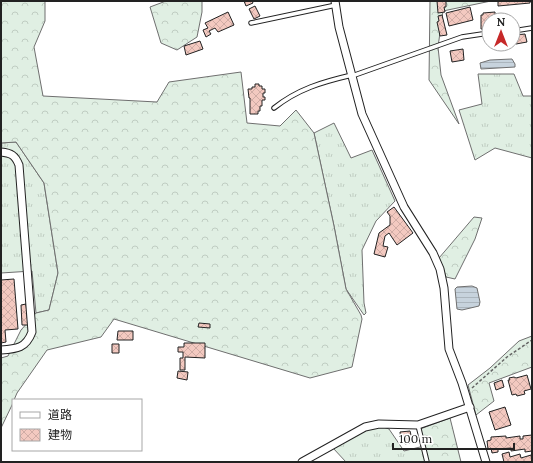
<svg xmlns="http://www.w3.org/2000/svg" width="533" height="463" font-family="Lora,'Noto Sans JP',serif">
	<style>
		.grass { fill: url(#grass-tufts); stroke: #6f6f6f }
		.forest { fill: url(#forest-crowns); stroke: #6f6f6f }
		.water { fill: url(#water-rules); stroke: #6f6f6f }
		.building { fill: url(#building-cross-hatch); stroke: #222 }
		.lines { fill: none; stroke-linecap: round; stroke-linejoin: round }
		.lane-casing { stroke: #222; stroke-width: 5.5 }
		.street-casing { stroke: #222; stroke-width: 9 }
		.path { stroke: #646464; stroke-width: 1.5; stroke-dasharray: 3 2; stroke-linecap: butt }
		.lane { stroke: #fff; stroke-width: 3.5 }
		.street { stroke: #fff; stroke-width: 7 }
	</style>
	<defs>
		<pattern id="grass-tufts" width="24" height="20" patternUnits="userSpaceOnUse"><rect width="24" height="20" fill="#e0efe3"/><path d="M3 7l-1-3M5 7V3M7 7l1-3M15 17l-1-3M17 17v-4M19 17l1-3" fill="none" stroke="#c0cdc2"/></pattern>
		<pattern id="forest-crowns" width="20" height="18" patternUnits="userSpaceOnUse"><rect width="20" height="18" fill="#e0efe3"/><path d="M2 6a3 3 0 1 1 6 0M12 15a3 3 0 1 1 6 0" fill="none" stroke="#c0cdc2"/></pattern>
		<pattern id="water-rules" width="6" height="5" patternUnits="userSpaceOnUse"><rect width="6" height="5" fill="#c7d3dd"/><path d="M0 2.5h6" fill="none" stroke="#abb5bd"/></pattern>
		<pattern id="building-cross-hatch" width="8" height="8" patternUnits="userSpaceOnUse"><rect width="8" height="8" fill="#f3c9c0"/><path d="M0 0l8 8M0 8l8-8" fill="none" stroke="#d0aca5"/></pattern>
	</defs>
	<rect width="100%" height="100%" fill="#fff"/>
	<path class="grass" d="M478,74H514L523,96H532V158L495,148L475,160L459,110L482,104Z
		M334,123L351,158L372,150L395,201L376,221L362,250L364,303L366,313L364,315L346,289L334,226L314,133Z
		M16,142L44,183L58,273L49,310L36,313L32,271L1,273V143Z
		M380,426L389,429L404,451L424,446L428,462H346L333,448L366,429Z"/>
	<path class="forest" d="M1,1H45V21L34,47L43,96L157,102L169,82L241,72L247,123L280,126L296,110L314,133L334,226L346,289L361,315L362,319L352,367L310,378L114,319L101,337L47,350L17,393L14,400H13V403L1,428V358L8,356L21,330L36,313L49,310L58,273L44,183L16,142L1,143Z
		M166,1H202V12L197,37L177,50L161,43L150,7Z
		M430,1H491L443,11L438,47L441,75L459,124L429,80Z
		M474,217L482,218L475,239L455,279L446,277L439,258Z
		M532,336V367L489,383L494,401L476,415L468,385L490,368L519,341Z
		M450,418L461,462H428L420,429Z"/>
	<path class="water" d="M512,59L515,64V67L481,69L480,63L490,60Z
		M472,286L477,288L480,302L479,306L462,310L457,309L455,289L457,287Z"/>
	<path class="building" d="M244,1H252L253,3L246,6Z
		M437,1H446V7H444L445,12L438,13Z
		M498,1H530V3L498,6Z
		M255,6L260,16L254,19L249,9Z
		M470,7L473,20L449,26L446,13Z
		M228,12L234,25L218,32L215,28L209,31L211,34L206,37L203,30L208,28L205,23Z
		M495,12V20H489V29H481V15H483V13Z
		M442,15L447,35L440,36L437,22L439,21L438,16Z
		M525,34L527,42L516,44L515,35Z
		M200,41L203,49L186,55L184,46Z
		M463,49L464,60L452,62L450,51Z
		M255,84H259V86H262V89H265V93H263V97H265V100H262V106H260V111H258V114H250V98H249L248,89H252V87H255Z
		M394,207L413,233L397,245L389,233L385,236L383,246L388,247L385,257L374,254L379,233L390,225V216L387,212Z
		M14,279L18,329L5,330L6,342L1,343V280Z
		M26,304L28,325H22L21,305Z
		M199,323L210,324V328L198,327Z
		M118,331H133V340H117Z
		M184,343H205V358L185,357V370H180V358H183V352H178V347H184Z
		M112,344H119V353H112Z
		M178,371L188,372L187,380L177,378Z
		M527,375L531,389L524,391L525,394L517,396L516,394L512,395L508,380H510L509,378L514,377L516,378Z
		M502,380L504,387L496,390L494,383Z
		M505,407L511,425L495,430L489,412Z
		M410,431L412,439L409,440L410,443L405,444L404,441H401L400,432Z
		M532,435V451L525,452V449L511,451V448L498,449V452L492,453L491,448L488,449L487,441L491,440V437L506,436V438L520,436V439H523V436Z
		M509,452L510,457L520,454L521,458L531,455L532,462H504L502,454Z"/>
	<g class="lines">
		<g class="lane-casing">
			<path id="lane" d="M251,23L336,5
				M513,31L532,28
				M352,76L462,37L489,33
				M274,108C298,89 322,82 352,75
				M418,425L427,462"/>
		</g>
		<g class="street-casing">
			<path id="street" d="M335,1L339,27L362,114L404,207L433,253L440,269L444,288L449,349L462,383L486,462
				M1,152C11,153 15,155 19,165L32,332C26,348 17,349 1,350
				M302,462L365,427L379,424L418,425L470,407"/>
		</g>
		<path class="path" d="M472,388L507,357L532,340"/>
		<use href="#lane" class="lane"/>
		<use href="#street" class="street"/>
	</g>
	<rect width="533" height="463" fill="none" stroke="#222222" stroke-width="4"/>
	<rect x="12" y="399" width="130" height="52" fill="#ffffff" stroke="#a7a7a7"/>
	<rect x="20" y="412" width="20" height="6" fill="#ffffff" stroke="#a7a7a7"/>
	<text x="48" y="419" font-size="12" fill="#222222">道路</text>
	<rect x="20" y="429" width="20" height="12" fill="url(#building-cross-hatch)" stroke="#a7a7a7"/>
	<text x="48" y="439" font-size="12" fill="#222222">建物</text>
	<g transform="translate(501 32)"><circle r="19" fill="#ffffff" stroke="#a7a7a7"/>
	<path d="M0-3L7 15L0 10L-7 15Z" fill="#c62828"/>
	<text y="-6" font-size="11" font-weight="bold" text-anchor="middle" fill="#222222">N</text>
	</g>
	<path d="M393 443v6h121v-6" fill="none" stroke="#222222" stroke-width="2"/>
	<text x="399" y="443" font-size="12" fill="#222222" stroke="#ffffff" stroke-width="3" paint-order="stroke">100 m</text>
</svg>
